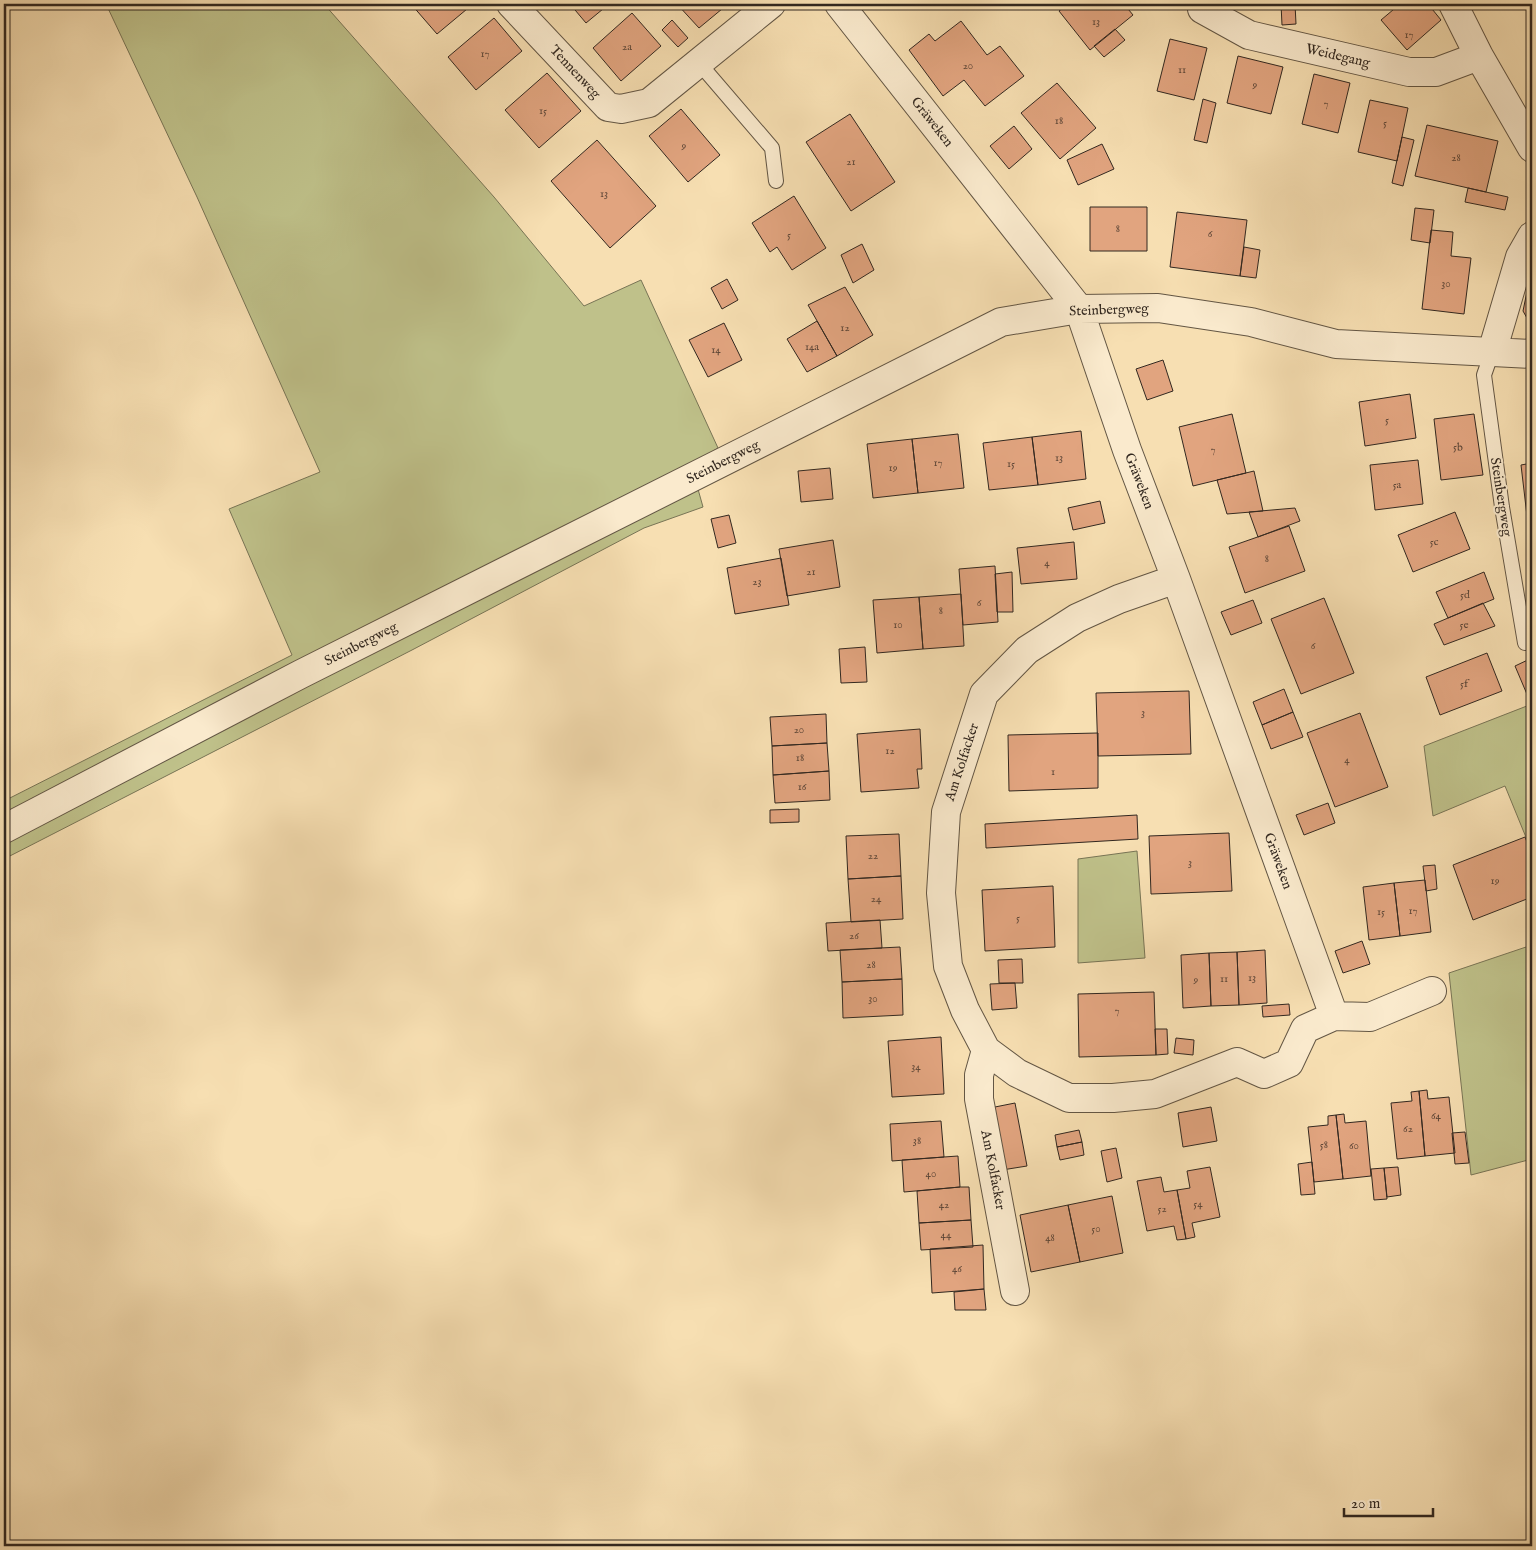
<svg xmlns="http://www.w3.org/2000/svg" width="1536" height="1550" font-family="'IM FELL English',serif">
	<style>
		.green { fill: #bfc18a; stroke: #787455 }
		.building { fill: #e1a47f; stroke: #322820 }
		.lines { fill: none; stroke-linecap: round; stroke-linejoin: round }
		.service-casing { stroke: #635644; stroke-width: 16 }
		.minor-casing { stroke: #635644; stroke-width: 30 }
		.service { stroke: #faeacd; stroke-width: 14 }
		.minor { stroke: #faeacd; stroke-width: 28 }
		.labels { text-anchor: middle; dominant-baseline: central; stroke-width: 4; stroke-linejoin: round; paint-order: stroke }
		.number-label { font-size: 11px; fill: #5e4738 }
		.street-label { font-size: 14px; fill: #322820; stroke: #faeacd }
	</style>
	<rect width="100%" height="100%" fill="#f7dfb2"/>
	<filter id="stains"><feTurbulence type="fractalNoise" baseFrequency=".004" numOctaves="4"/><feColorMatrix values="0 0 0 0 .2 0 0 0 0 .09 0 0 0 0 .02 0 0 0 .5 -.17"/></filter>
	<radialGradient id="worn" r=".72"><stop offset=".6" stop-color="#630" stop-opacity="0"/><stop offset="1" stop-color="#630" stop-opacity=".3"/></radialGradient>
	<path class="green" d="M106,4H324L494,197L584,306L641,280L718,448L691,465L4,819V801L292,655L229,509L320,472L197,197Z
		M696,482L703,507L644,528L412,650L4,859V840Z
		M1532,704V852L1505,786L1433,816L1424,746Z
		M1137,851L1145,958L1078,963V859Z
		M1532,945V1159L1471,1175L1449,973Z"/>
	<path class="building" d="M411,4H473L437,34Z
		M570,4H609L586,23Z
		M677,4H728L699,28Z
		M1068,4H1124L1133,15L1090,50L1059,11Z
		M1281,4H1295L1296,24L1282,25Z
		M1400,4H1428L1441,20L1407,50L1381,20Z
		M632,13L661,46L621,81L593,48Z
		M494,18L522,51L476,90L448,57Z
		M672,20L688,38L678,47L662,30Z
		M961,21L987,55L1000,46L1024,76L985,106L964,80L943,96L909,50L929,34L935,41Z
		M1115,29L1125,40L1104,57L1094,46Z
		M1170,39L1207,48L1194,100L1157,91Z
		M1238,56L1283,67L1271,114L1227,103Z
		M547,73L581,111L539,148L505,110Z
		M1314,74L1350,83L1338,133L1302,124Z
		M1057,83L1096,128L1060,159L1021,113Z
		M1203,99L1216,103L1207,143L1194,140Z
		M1370,100L1408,108L1397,161L1358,152Z
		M681,109L720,155L688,182L649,136Z
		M850,114L895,182L851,211L806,142Z
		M1427,125L1498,141L1486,192L1415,176Z
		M1014,126L1032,149L1009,169L990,146Z
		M1402,137L1414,140L1403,186L1392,183Z
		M597,140L656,206L610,248L551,181Z
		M1102,144L1114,169L1078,185L1067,160Z
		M1468,188L1508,197L1505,210L1465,202Z
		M794,196L826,248L792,270L777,247L770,252L752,223Z
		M1090,207H1147V251H1090Z
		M1415,208L1434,210L1430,243L1411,240Z
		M1177,212L1247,220L1240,276L1170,267Z
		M1431,230L1453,232L1451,256L1471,258L1464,314L1422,309Z
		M862,244L874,270L853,283L841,255Z
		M1244,247L1260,250L1256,278L1240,276Z
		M1532,267V327L1523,311Z
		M727,279L738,300L722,309L711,288Z
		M845,287L873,335L837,356L808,305Z
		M817,321L837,356L807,372L787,339Z
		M724,323L742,360L708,377L689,340Z
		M1163,360L1173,391L1147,400L1136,369Z
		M1410,394L1416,438L1365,446L1359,402Z
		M1232,414L1246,473L1193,486L1179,427Z
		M1474,414L1483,475L1441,480L1434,419Z
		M1081,431L1086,479L1038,485L1032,437Z
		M958,434L964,488L918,493L912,439Z
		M1032,437L1038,485L989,490L983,443Z
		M912,439L918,493L873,498L867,444Z
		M1418,460L1423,504L1375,510L1370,465Z
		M1532,463V515L1527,516L1521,465Z
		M830,468L833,499L801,502L798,471Z
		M1254,471L1263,511L1227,514L1217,480Z
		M1100,501L1105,523L1073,530L1068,508Z
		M1295,508L1300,521L1258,537L1249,512Z
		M1455,512L1470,549L1413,572L1398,535Z
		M729,515L736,543L718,548L711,519Z
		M1289,526L1305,571L1245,593L1229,547Z
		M833,540L840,587L787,596L779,549Z
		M1074,542L1077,579L1021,584L1017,548Z
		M781,558L789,605L735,614L727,568Z
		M995,566L998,622L963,625L959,569Z
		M1012,572L1013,612H997L995,574Z
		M1484,572L1494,599L1448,618L1436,592Z
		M961,594L964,646L923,649L919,597Z
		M919,597L923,649L877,653L873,600Z
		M1324,598L1354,673L1301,694L1271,619Z
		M1253,600L1262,623L1231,635L1221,612Z
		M1483,603L1495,626L1444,645L1434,624Z
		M865,647L867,682L841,683L839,649Z
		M1487,653L1502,691L1440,715L1426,677Z
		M1532,658V697L1529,699L1515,666Z
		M1284,689L1293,712L1262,725L1253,702Z
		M1189,691L1191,754L1098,756L1096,693Z
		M1293,712L1303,737L1271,749L1262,725Z
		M1360,713L1388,787L1335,807L1307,733Z
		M826,714L827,743L772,746L770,717Z
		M920,729L922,769H917L919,788L861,792L857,734Z
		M1098,733V788L1009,791L1008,735Z
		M827,743L829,771L773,775L772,746Z
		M829,771L830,800L775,803L773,775Z
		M1328,803L1335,823L1304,835L1296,815Z
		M799,809V822L770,823V810Z
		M1137,815L1138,839L986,848L985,824Z
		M1229,833L1232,891L1151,894L1149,836Z
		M899,834L901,876L848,879L846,836Z
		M1525,837L1532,855V897L1473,920L1453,865Z
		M1435,865L1437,889L1426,891L1423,866Z
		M901,876L903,919L851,922L848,879Z
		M1425,880L1431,932L1400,936L1394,883Z
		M1394,883L1400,936L1369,940L1363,887Z
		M1053,886L1055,947L985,951L982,890Z
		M880,920L882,948L828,951L826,923Z
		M1362,941L1370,964L1343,973L1335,951Z
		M900,947L902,979L842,982L840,950Z
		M1265,950L1267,1003L1239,1005L1237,952Z
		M1237,952L1239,1005L1211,1006L1209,953Z
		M1209,953L1211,1006L1183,1008L1181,955Z
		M1022,959L1023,983H999L998,960Z
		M902,979L903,1015L843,1018L842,982Z
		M1015,983L1017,1008L992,1010L990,984Z
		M1154,992L1156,1055L1079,1057L1078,994Z
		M1289,1004L1290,1015L1263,1017L1262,1006Z
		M1155,1029H1167L1168,1054L1156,1055Z
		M941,1037L944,1094L892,1097L888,1041Z
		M1176,1038L1194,1040L1193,1055L1174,1053Z
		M1427,1090L1428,1099L1449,1097L1455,1153L1425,1156L1419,1091Z
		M1419,1091L1425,1156L1397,1159L1391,1103L1412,1101L1411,1092Z
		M1015,1103L1027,1166L1002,1170L990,1108Z
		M1211,1107L1217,1141L1183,1147L1178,1113Z
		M1344,1114L1345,1123L1366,1121L1371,1176L1343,1179L1336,1115Z
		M1336,1115L1343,1179L1314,1182L1308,1127L1328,1125V1116Z
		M941,1121L944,1157L892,1161L890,1124Z
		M1079,1130L1082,1142L1057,1147L1055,1135Z
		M1465,1132L1469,1163L1455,1164L1452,1133Z
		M1082,1142L1084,1155L1060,1160L1057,1147Z
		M1116,1148L1122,1178L1107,1182L1101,1151Z
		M958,1156L960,1187L904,1192L902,1160Z
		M1312,1162L1315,1194L1301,1195L1298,1164Z
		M1210,1167L1220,1217L1192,1223L1195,1237L1186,1239L1177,1190L1190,1188L1187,1171Z
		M1398,1167L1401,1195L1387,1197L1384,1168Z
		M1384,1168L1387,1199L1374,1200L1371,1169Z
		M1161,1177L1164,1192L1177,1190L1186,1239L1177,1240L1174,1226L1147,1231L1137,1181Z
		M960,1187H969L971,1220L919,1223L917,1191Z
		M1112,1196L1123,1253L1080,1262L1068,1205Z
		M1068,1205L1080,1262L1031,1272L1020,1215Z
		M971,1220L973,1247L921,1250L919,1223Z
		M983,1245L984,1289L932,1293L930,1249Z
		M984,1289L986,1310H955L954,1292Z"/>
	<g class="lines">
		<g class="service-casing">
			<path id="service" d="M699,63L772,148L776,181
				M1492,352L1484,375L1502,507L1525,643"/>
		</g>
		<g class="minor-casing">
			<path id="minor" d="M511,4L608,107L621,109L649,103L771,4
				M839,4L1079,309L1127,450L1176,579L1334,1016
				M1453,4L1479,56L1532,148
				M1202,9L1249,35L1409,72H1436L1479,56
				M1492,352L1520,257L1532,236
				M1176,579L1119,599L1077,618L1027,650L984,694L946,812L941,893L948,966L965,1010L986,1050L1017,1073L1069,1098H1113L1155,1094L1237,1062L1264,1074L1289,1063L1305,1029L1334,1016L1370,1017L1432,991
				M4,829L301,674L1001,322L1079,309L1158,308L1251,322L1336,344L1532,354
				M986,1050L979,1075V1099L1015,1291"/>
		</g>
		<use href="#service" class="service"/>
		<use href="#minor" class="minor"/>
	</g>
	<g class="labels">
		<g class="number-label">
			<text x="1096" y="22">13</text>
			<text x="1409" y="35">17</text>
			<text x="627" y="47">2a</text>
			<text x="485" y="54">17</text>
			<text x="968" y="66">20</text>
			<text x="1182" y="70">11</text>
			<text x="1255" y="85">9</text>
			<text x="1326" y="104">7</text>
			<text x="543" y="111">15</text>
			<text x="1059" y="121">18</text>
			<text x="1385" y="123">5</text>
			<text x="684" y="146">9</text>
			<text x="1456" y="158">28</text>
			<text x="851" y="162">21</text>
			<text x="604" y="194">13</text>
			<text x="1118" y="229">8</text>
			<text x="1210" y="234">6</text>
			<text x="789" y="235">5</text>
			<text x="1446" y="284">30</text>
			<text x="845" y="328">12</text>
			<text x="812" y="347">14a</text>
			<text x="716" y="350">14</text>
			<text x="1387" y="420">5</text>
			<text x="1458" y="447">5b</text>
			<text x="1213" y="450">7</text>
			<text x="1059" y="458">13</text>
			<text x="938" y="463">17</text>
			<text x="1011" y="464">15</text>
			<text x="893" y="468">19</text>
			<text x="1397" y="485">5a</text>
			<text x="1434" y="542">5c</text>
			<text x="1267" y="559">8</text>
			<text x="1047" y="563">4</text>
			<text x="811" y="572">21</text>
			<text x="757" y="582">23</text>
			<text x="1465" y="595">5d</text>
			<text x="979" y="603">6</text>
			<text x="941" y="611">8</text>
			<text x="898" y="625">10</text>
			<text x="1464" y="625">5e</text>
			<text x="1313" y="646">6</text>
			<text x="1464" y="684">5f</text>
			<text x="1143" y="713">3</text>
			<text x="799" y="730">20</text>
			<text x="890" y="751">12</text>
			<text x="800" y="758">18</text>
			<text x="1347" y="760">4</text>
			<text x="1053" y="772">1</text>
			<text x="802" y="787">16</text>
			<text x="873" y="856">22</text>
			<text x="1190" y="863">3</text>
			<text x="1495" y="881">19</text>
			<text x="876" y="899">24</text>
			<text x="1413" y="911">17</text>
			<text x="1381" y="912">15</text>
			<text x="1018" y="918">5</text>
			<text x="854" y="936">26</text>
			<text x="871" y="965">28</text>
			<text x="1252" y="978">13</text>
			<text x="1224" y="979">11</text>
			<text x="1196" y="980">9</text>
			<text x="873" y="999">30</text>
			<text x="1117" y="1011">7</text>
			<text x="916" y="1067">34</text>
			<text x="1436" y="1116">64</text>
			<text x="1408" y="1129">62</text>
			<text x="917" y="1141">38</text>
			<text x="1324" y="1145">58</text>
			<text x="1354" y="1146">60</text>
			<text x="931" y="1174">40</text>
			<text x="1198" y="1204">54</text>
			<text x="944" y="1205">42</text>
			<text x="1162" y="1209">52</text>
			<text x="1096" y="1229">50</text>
			<text x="946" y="1235">44</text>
			<text x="1050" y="1238">48</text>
			<text x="957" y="1269">46</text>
		</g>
		<g class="street-label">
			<text transform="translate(1338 56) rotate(13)">Weidegang</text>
			<text transform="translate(575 72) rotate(47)">Tennenweg</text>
			<text transform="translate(932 122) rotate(52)">Gräweken</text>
			<text transform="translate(1109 310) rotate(-2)">Steinbergweg</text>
			<text transform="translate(723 462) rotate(-27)">Steinbergweg</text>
			<text transform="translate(1139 481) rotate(69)">Gräweken</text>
			<text transform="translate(1501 497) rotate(81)">Steinbergweg</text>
			<text transform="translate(361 644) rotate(-27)">Steinbergweg</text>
			<text transform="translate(962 762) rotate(-72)">Am Kolfacker</text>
			<text transform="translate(1278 861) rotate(70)">Gräweken</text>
			<text transform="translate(993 1170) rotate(79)">Am Kolfacker</text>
		</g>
	</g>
	<rect width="1536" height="1550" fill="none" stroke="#f7dfb2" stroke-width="20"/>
	<rect x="5" y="5" width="1526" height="1540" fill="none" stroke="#322820" stroke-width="2.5"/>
	<rect x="10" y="10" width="1516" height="1530" fill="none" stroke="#322820"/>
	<path d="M1344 1508v8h89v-8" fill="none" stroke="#322820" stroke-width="2.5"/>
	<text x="1351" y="1508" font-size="15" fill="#322820" stroke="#faeacd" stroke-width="4" paint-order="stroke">20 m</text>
	<rect width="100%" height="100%" filter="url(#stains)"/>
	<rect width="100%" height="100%" fill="url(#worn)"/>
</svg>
